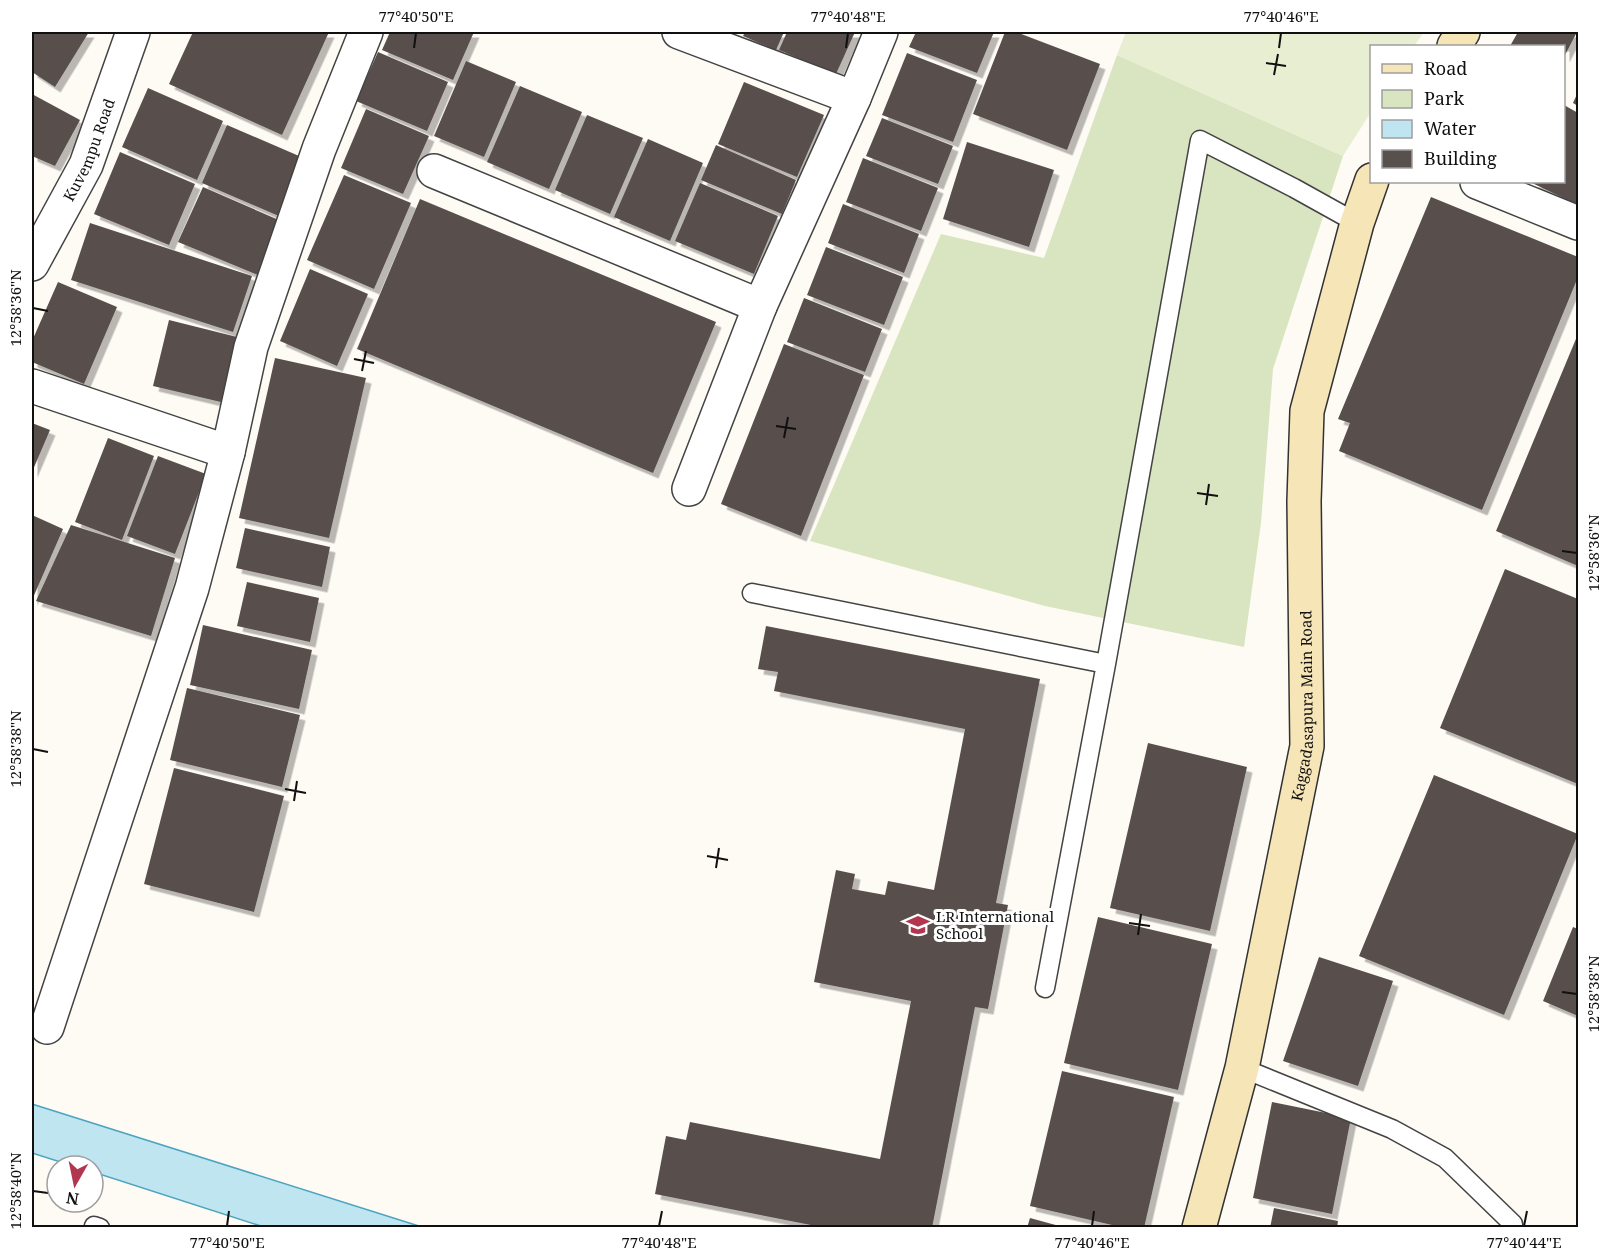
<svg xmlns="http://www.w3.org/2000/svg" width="1610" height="1259" font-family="'Noto Serif',serif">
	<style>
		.green { fill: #d9e5c0 }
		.pitch { fill: #e8eed1 }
		.water { fill: #bee5f0; stroke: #4da4bf; stroke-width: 1.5 }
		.building { fill: #58504d; filter: url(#shadow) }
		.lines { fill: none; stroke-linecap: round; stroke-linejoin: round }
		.lane-casing { stroke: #434343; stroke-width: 21 }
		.street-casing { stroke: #434343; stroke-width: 36 }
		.secondary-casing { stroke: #323232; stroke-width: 36 }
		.lane { stroke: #fff; stroke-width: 18 }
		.street { stroke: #fff; stroke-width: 33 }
		.secondary { stroke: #f6e5b7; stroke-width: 33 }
		.ticks { fill: none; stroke: #101010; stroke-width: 2 }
		.labels { text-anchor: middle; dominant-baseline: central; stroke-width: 6; stroke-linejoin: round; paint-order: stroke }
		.street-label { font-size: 15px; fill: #101010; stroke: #fff }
		.poi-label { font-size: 15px; fill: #101010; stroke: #fff; text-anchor: start }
		.neatline { fill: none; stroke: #101010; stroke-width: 2 }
		.ticks-label { font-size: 15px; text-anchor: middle; fill: #101010 }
	</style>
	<defs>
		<filter id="shadow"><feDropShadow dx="5.5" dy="5.5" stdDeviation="0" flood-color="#0004"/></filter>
	</defs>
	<rect width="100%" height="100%" fill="#fefaf4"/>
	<path class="green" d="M1117,55L1343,156L1273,369L1261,523L1244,647L1045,606L810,541L941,234L1044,258Z"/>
	<path class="pitch" d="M1126,32H1424L1414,46H1372L1371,112L1343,156L1117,55Z"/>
	<path class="water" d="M32,1104L422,1227H264L93,1172V1166H73L32,1153Z"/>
	<path class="building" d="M32,32H89L55,87L32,72Z
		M193,32H329L282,135L169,84Z
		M390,32H474L453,80L382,50Z
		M745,32H784L776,50L743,36Z
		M787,32H855L836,74L779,50Z
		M916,32H994L977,73L909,47Z
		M1005,32H1016L1100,64L1067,150L973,114Z
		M1518,32H1577L1564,57V46H1510Z
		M378,52L448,82L427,131L356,101Z
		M907,53L977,80L953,142L882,115Z
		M466,61L516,82L484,157L434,136Z
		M744,82L824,115L797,177L718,144Z
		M520,86L582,112L549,189L487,162Z
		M148,88L223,121L197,180L122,147Z
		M1578,92V106L1573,103Z
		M32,94L80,120L55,166L32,156Z
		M1564,105L1578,113V205L1530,182H1564Z
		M366,109L429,136L403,194L341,168Z
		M587,115L643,138L610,214L555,190Z
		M882,118L953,146L938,184L866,156Z
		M227,125L306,159L281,217L202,183Z
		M648,139L703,163L670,241L614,217Z
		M967,142L1054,170L1029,247L943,219Z
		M716,145L796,180L782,214L701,180Z
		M120,152L195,184L169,245L94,214Z
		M863,158L938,188L921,231L846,202Z
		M344,175L411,203L374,289L307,260Z
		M700,183L778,216L754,274L675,241Z
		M203,187L281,221L258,275L178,242Z
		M1431,197L1578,257V277L1482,510L1339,451L1350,423L1338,419Z
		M420,199L716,322L653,473L357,349Z
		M843,204L919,234L904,273L828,243Z
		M90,223L252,276L233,332L71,280Z
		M826,247L903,277L884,325L807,295Z
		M310,269L368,294L337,366L280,341Z
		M58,282L117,307L84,384L32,362V341Z
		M804,298L882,329L865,372L787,342Z
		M169,320L241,338L225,403L153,386Z
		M1578,334V566L1496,531Z
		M784,344L864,375L801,536L721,504Z
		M275,358L366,378L329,538L239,518Z
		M32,423L50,430L32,472Z
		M108,438L154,456L122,540L75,522Z
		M158,456L206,474L175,554L127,536Z
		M32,515L63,529L32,600Z
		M71,525L175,558L151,636L36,601Z
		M245,528L330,547L322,587L236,568Z
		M1505,569L1578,599V784L1440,728Z
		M247,582L319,598L310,642L237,626Z
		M203,625L312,650L299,709L190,685Z
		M766,626L1040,679L996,903L1008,905L988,1009L975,1007L932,1228H826L655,1194L666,1136L686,1140L690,1122L880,1159L911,1001L814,982L836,870L855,874L852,889L885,895L888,881L934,890L965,729L774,691L778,672L758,669Z
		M187,688L300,715L282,787L170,760Z
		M1148,743L1247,767L1210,931L1110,908Z
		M174,768L284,796L254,912L144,884Z
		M1434,775L1578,834L1504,1015L1359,956Z
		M1098,917L1212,944L1178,1090L1064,1063Z
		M1573,927L1578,929V1016L1543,1001Z
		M1319,957L1393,981L1358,1086L1283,1061Z
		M1062,1071L1174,1097L1144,1228H1125L1030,1206Z
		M1272,1102L1351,1118L1332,1214L1253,1198Z
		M1274,1208L1338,1221L1337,1228H1270Z
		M1030,1218L1063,1227V1228H1027Z"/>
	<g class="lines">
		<g class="lane-casing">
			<path id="lane" d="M752,593L1106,664
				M1045,988L1106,664L1200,140L1294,188L1357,223
				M1242,1068L1392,1129L1445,1158L1513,1224V1228
				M94,1226L100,1228"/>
		</g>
		<g class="street-casing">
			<g id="street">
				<path d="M679,32L854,98"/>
				<path d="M434,171L760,306"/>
				<path d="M1477,182L1578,223"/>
				<path id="s1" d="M32,264L86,165L133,32"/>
				<path d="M32,386L228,452"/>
				<path d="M689,489L760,306L854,98L881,32"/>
				<path d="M47,1027L192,588L228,452L251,347L319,149L366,32"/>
			</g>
		</g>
		<g class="secondary-casing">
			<g id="secondary">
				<path d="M1454,46L1463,32"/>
				<path id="s2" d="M1199,1228L1242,1068L1307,746L1304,501L1307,411L1357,223L1372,180"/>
			</g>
		</g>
		<use href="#lane" class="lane"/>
		<use href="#street" class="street"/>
		<use href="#secondary" class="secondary"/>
	</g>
	<path class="ticks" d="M414,48L416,33M846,48L848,33M1279,48L1281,33M1266,63L1286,66M1274,75L1278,54M33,308L48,311M354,359L374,363M362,371L366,351M776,426L796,429M784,438L788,417M1197,493L1218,496M1206,505L1209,484M1562,551L1577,553M33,749L48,752M285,789L306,793M294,801L297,781M707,856L728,860M716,868L719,848M1129,923L1150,926M1138,935L1141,914M1562,992L1577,994M33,1191L48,1193M227,1226L229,1211M659,1226L662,1211M1092,1226L1094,1211M1524,1226L1527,1211"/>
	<defs>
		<g id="school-bare" transform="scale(1.8)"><path d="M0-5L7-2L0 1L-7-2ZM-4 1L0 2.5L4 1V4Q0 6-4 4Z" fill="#b23650" stroke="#fff" stroke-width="2.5" paint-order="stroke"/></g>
	</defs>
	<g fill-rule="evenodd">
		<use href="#school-bare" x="918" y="925"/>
	</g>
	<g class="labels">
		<g class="street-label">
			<text stroke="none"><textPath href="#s1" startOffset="128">Kuvempu Road</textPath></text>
			<text stroke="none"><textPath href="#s2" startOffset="534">Kaggadasapura Main Road</textPath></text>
		</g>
		<g class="poi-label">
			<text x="936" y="916">LR International<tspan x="936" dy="17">School</tspan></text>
		</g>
	</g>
	<rect width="1610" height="1259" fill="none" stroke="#ffffff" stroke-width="66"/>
	<rect x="1370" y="45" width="195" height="138" fill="#ffffff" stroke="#9f9f9f" stroke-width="1.5"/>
	<rect x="1382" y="64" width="30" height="9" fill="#f6e5b7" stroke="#9f9f9f" stroke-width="1.5"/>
	<text x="1424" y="75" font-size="18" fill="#101010">Road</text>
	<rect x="1382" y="90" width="30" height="18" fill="#d9e5c0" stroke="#9f9f9f" stroke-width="1.5"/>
	<text x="1424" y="105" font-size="18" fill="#101010">Park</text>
	<rect x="1382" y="120" width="30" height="18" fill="#bee5f0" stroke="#9f9f9f" stroke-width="1.5"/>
	<text x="1424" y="135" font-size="18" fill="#101010">Water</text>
	<rect x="1382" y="150" width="30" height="18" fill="#58504d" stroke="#9f9f9f" stroke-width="1.5"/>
	<text x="1424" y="165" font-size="18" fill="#101010">Building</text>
	<g transform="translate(75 1184) rotate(189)"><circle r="28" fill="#ffffff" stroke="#9f9f9f" stroke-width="1.5"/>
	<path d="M0-4.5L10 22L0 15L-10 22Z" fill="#b23650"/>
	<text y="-9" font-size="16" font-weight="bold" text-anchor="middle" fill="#101010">N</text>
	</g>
	<rect x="33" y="33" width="1544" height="1193" class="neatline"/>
	<g class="ticks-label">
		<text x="416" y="22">77°40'50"E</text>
		<text x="848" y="22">77°40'48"E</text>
		<text x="1281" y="22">77°40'46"E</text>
		<text transform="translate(16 308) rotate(-90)" y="5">12°58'36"N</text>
		<text transform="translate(1594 553) rotate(-90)" y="5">12°58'36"N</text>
		<text transform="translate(16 749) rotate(-90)" y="5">12°58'38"N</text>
		<text transform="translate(1594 994) rotate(-90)" y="5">12°58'38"N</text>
		<text transform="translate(16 1191) rotate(-90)" y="5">12°58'40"N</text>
		<text x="227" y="1248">77°40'50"E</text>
		<text x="659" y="1248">77°40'48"E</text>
		<text x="1092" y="1248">77°40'46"E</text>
		<text x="1524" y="1248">77°40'44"E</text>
	</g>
</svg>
